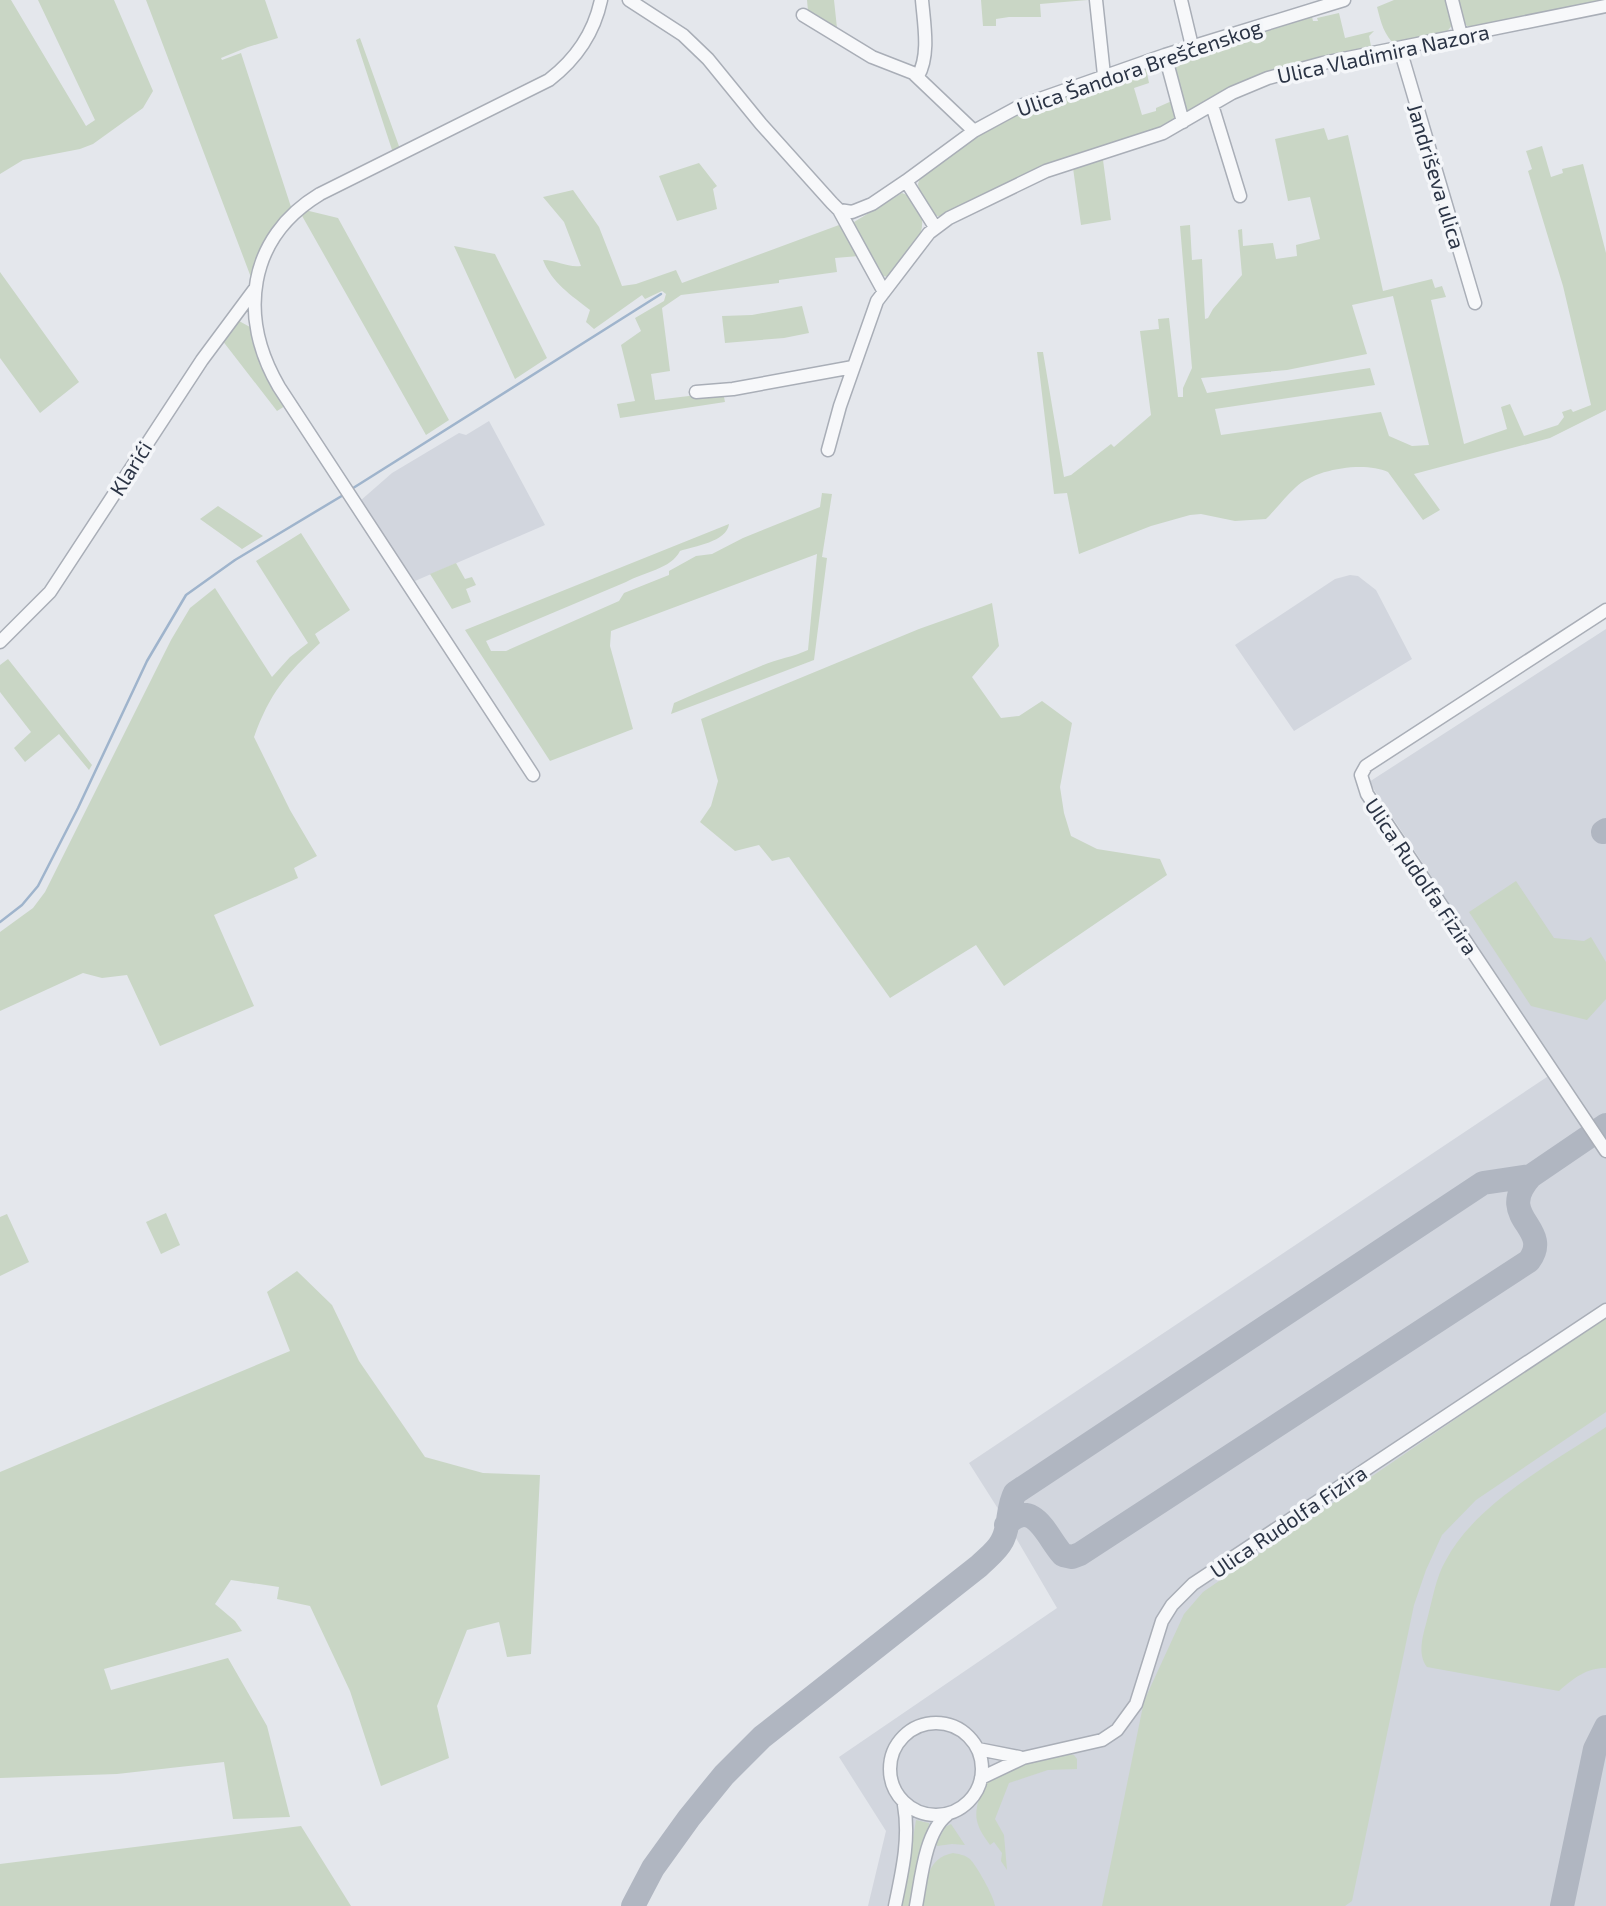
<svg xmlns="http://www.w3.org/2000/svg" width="1606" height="1906" font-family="'Exo 2',sans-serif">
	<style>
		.built { fill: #d2d6de }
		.green { fill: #c9d6c5; fill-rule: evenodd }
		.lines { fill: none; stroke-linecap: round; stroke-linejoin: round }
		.stream { stroke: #9fb4cc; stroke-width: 2.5 }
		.taxiway { stroke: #b0b6c1; stroke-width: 24 }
		.minor-casing { stroke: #a9aeb7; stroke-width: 15 }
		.minor { stroke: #f7f8fa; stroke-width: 12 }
		.labels { text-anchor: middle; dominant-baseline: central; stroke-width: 7; stroke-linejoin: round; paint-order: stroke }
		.street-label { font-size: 21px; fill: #2b3445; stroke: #f4f6f9 }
	</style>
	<rect width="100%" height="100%" fill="#e4e7ec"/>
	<path class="built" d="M489,421L545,525L415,581L360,501L392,473L459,433L466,435Z
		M1350,575L1358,576L1376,590L1412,659L1294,731L1235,645L1335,579Z
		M1606,629V1906H868L886,1831L839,1757L1057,1608L1009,1526L969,1463L1559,1069L1369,782Z"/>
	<path class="green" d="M0,0H11L86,126L95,120L38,0H114L153,91L143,108L93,144L80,149L23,160L0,174Z
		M146,0H265L278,38L248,47L221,58L222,60L241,53L291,207L276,226L252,280Z
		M807,0H834L837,28L808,11Z
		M981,0H1088L1040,4L1041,17H1009L996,19V26H983Z
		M1394,0H1448L1453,24L1446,33L1396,46C1384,35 1381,23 1377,7Z
		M1455,0H1606V3L1473,29C1460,24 1458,12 1455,0Z
		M1339,13L1345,38L1374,31L1369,36L1371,46L1366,51L1285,68L1188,113L1185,111L1173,58L1295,19L1312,17L1313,21H1318L1317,18Z
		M360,38L400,149L393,153L356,40Z
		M1146,68L1149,83L1134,88L1142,115L1156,111V108L1174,100V122L941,217L931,214L917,191L919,190L918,184L921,175L978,134L1024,110Z
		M1324,128L1328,140L1348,135L1383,291L1432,279L1435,288L1442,286L1446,297L1431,300L1464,444L1507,429L1501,407L1510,404L1524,436L1558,425L1564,417L1562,412L1571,409L1573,412L1591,405L1563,286L1528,171L1532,169L1526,151L1542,146L1551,177L1563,173L1562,169L1583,164L1606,253V410L1550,438L1414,474L1440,510L1423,520L1388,472C1364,461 1315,469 1296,487C1285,497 1276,509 1266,519L1235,521L1201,514L1190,515L1151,526L1079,554L1067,493L1054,494L1037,352H1043L1064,477L1071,475L1111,444L1114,447L1151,415L1140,331L1159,329L1158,319L1169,318L1178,397H1183V388L1192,368L1180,226L1190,225L1192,260L1202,259L1205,319L1208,318L1213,309L1242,275L1238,230L1242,229L1243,246L1273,243L1276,259L1297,256L1296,245L1320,239L1310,197L1288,201L1275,139ZM1393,296L1429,445L1412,446L1389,436L1381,412L1221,435L1215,409L1375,385L1370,368L1207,393L1201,378L1287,370L1367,354L1352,305Z
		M1103,160L1111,220L1081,225L1073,168Z
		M699,163L717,186L713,189L717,209L677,221L659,176Z
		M573,190L599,227L622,286L636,284L676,270L682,283L839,225L859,256L835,258L837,272L779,280V283L681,295L662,308L670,371L651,374L655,400L723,392L725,402L620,418L617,404L635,401L621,345L641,331L635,318L664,301L666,294L662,291L645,299L642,295L594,329L586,322L590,310C571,295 552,283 543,260C557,260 568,268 581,266L564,222L543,197Z
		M902,193C911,196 913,201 918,209C933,233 904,258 890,277L881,276L856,229L854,222Z
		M305,210L338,218L449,420L426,435L301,214Z
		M454,246L495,254L547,358L515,379Z
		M0,272L79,382L40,413L0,358Z
		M802,306L809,333L784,338L725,343L722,316L752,315Z
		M239,321L250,327L261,363L285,406L277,411L222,340Z
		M822,493L832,494L822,557L827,558L814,660L671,714L674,703C703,690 732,678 761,666C777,659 793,657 808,650L817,554L611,631L610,646L633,729L550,761L465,630L729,524C727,542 694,546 680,551C671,569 644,572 626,582L486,641L491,651H506L619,601L624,593L669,575V571L696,556L712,554L743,538L820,507Z
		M218,506L263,536L242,549L200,519Z
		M301,533L350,610L315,634L320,643C286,674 270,693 254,737L290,810L317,856L294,868L298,878L214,915L254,1006L160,1046L127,975L102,978L83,973L0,1011V932L33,908L45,892L171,640L190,608L215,588L272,677L290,657L308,643L256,561Z
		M456,563L465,579L472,577L476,585L466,589L471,602L452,609L430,574Z
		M992,603L999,646L972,677L1001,718L1019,716L1042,701L1072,723L1060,787L1064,813L1071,836L1097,849L1160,859L1167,875L1004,986L976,945L890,998L789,857L772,861L759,845L735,851L700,822L711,806L718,781L701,719L919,629Z
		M8,659L92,765L89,770L59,734L25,762L14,748L31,732L0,692V665Z
		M1516,881L1554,938L1584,941L1591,937L1606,962V999L1587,1020L1531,1006L1469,912Z
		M166,1213L180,1245L161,1254L146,1222Z
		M7,1214L29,1262L0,1276V1217Z
		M297,1271L332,1305L359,1361L425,1457L483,1473L540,1475L531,1654L507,1657L499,1622L467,1630L437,1706L449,1758L381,1786L350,1691L310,1606L277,1599L279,1587L231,1580L215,1604L235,1621L242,1631L104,1669L111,1690L228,1658L267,1726L290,1817L233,1819L224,1762L117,1774L0,1778V1472L290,1351L267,1292Z
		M1606,1316V1412L1476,1500L1442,1535L1426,1570L1414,1605L1352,1901L1345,1906H1102L1144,1701L1184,1614L1203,1592Z
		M1606,1427V1668C1586,1668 1574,1678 1559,1691L1427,1667C1416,1653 1424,1633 1428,1616C1433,1597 1436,1577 1446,1560C1476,1503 1554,1462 1606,1427Z
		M1064,1753L1074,1755L1077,1759V1769L1048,1770L1009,1783L995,1819L1004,1835L1007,1870L1001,1861L1002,1853L994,1842L990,1845C985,1838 979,1830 977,1821C973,1805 986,1776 1001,1770C1020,1761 1044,1758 1064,1753Z
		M916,1820L929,1823V1827L909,1906H902Z
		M951,1824L965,1845L952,1844L937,1846V1843L945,1827Z
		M301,1826L351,1906H0V1864Z
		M953,1853C959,1854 965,1855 970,1859C976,1865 994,1896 995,1906H922C926,1883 926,1858 953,1853Z"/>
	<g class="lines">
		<path class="stream" d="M350,490L661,294
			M0,922L22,905L38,886L78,808L147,661L186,595L235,560L345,494"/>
		<path class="taxiway" d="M1603,832L1606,830
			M1006,1525C1034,1496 1047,1538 1063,1555L1072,1557L1080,1554L1529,1261C1554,1227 1493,1218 1531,1176
			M633,1906L653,1868L689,1818L724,1775L762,1737L979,1566C987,1558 997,1551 1002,1541C1010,1527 1007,1508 1015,1493L1483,1183L1531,1176L1606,1125
			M1562,1906L1595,1749L1606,1727"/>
		<g class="minor-casing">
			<path id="minor" d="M629,0L683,35L708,59L761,124L832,203L839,210L852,212L872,204L906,181L974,131L1020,106L1165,55L1344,0
				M1096,0L1104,75
				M1181,0L1192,46
				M1452,0L1461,35
				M803,15L872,57L913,73L974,131
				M1400,49L1475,303
				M1165,55L1183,122
				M918,76C930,55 924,24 922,0
				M1212,105L1240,196
				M906,181L935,227
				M839,210L884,292
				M696,392L733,389L853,367
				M828,450L840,406L877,301L929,233L949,218L1046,171L1163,133L1232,93L1268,78L1323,63L1606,6
				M1606,610L1366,766L1361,775L1367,794L1606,1151
				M0,642L50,592L202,360L254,290
				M533,775L279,387C238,317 247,238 320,194L549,80C575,60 594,33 601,0
				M890 1769a46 46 0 1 1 92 0a46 46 0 1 1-92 0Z
				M978,1749L1019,1757
				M981,1778L1023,1758L1102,1740L1117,1730L1136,1704L1162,1621L1172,1605L1193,1584L1606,1310
				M895,1906C902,1872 910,1839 904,1805
				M916,1906C921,1880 925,1832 947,1815"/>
		</g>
		<use href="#minor" class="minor"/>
	</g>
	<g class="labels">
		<g class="street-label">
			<text transform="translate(1383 53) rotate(-12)">Ulica Vladimira Nazora</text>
			<text transform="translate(1139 67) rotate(-19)">Ulica Šandora Breščenskog</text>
			<text transform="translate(1437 176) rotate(73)">Jandriševa ulica</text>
			<text transform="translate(130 468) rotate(-58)">Klarići</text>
			<text transform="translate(1422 876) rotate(56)">Ulica Rudolfa Fizira</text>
			<text transform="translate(1288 1521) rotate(-34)">Ulica Rudolfa Fizira</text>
		</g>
	</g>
</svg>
